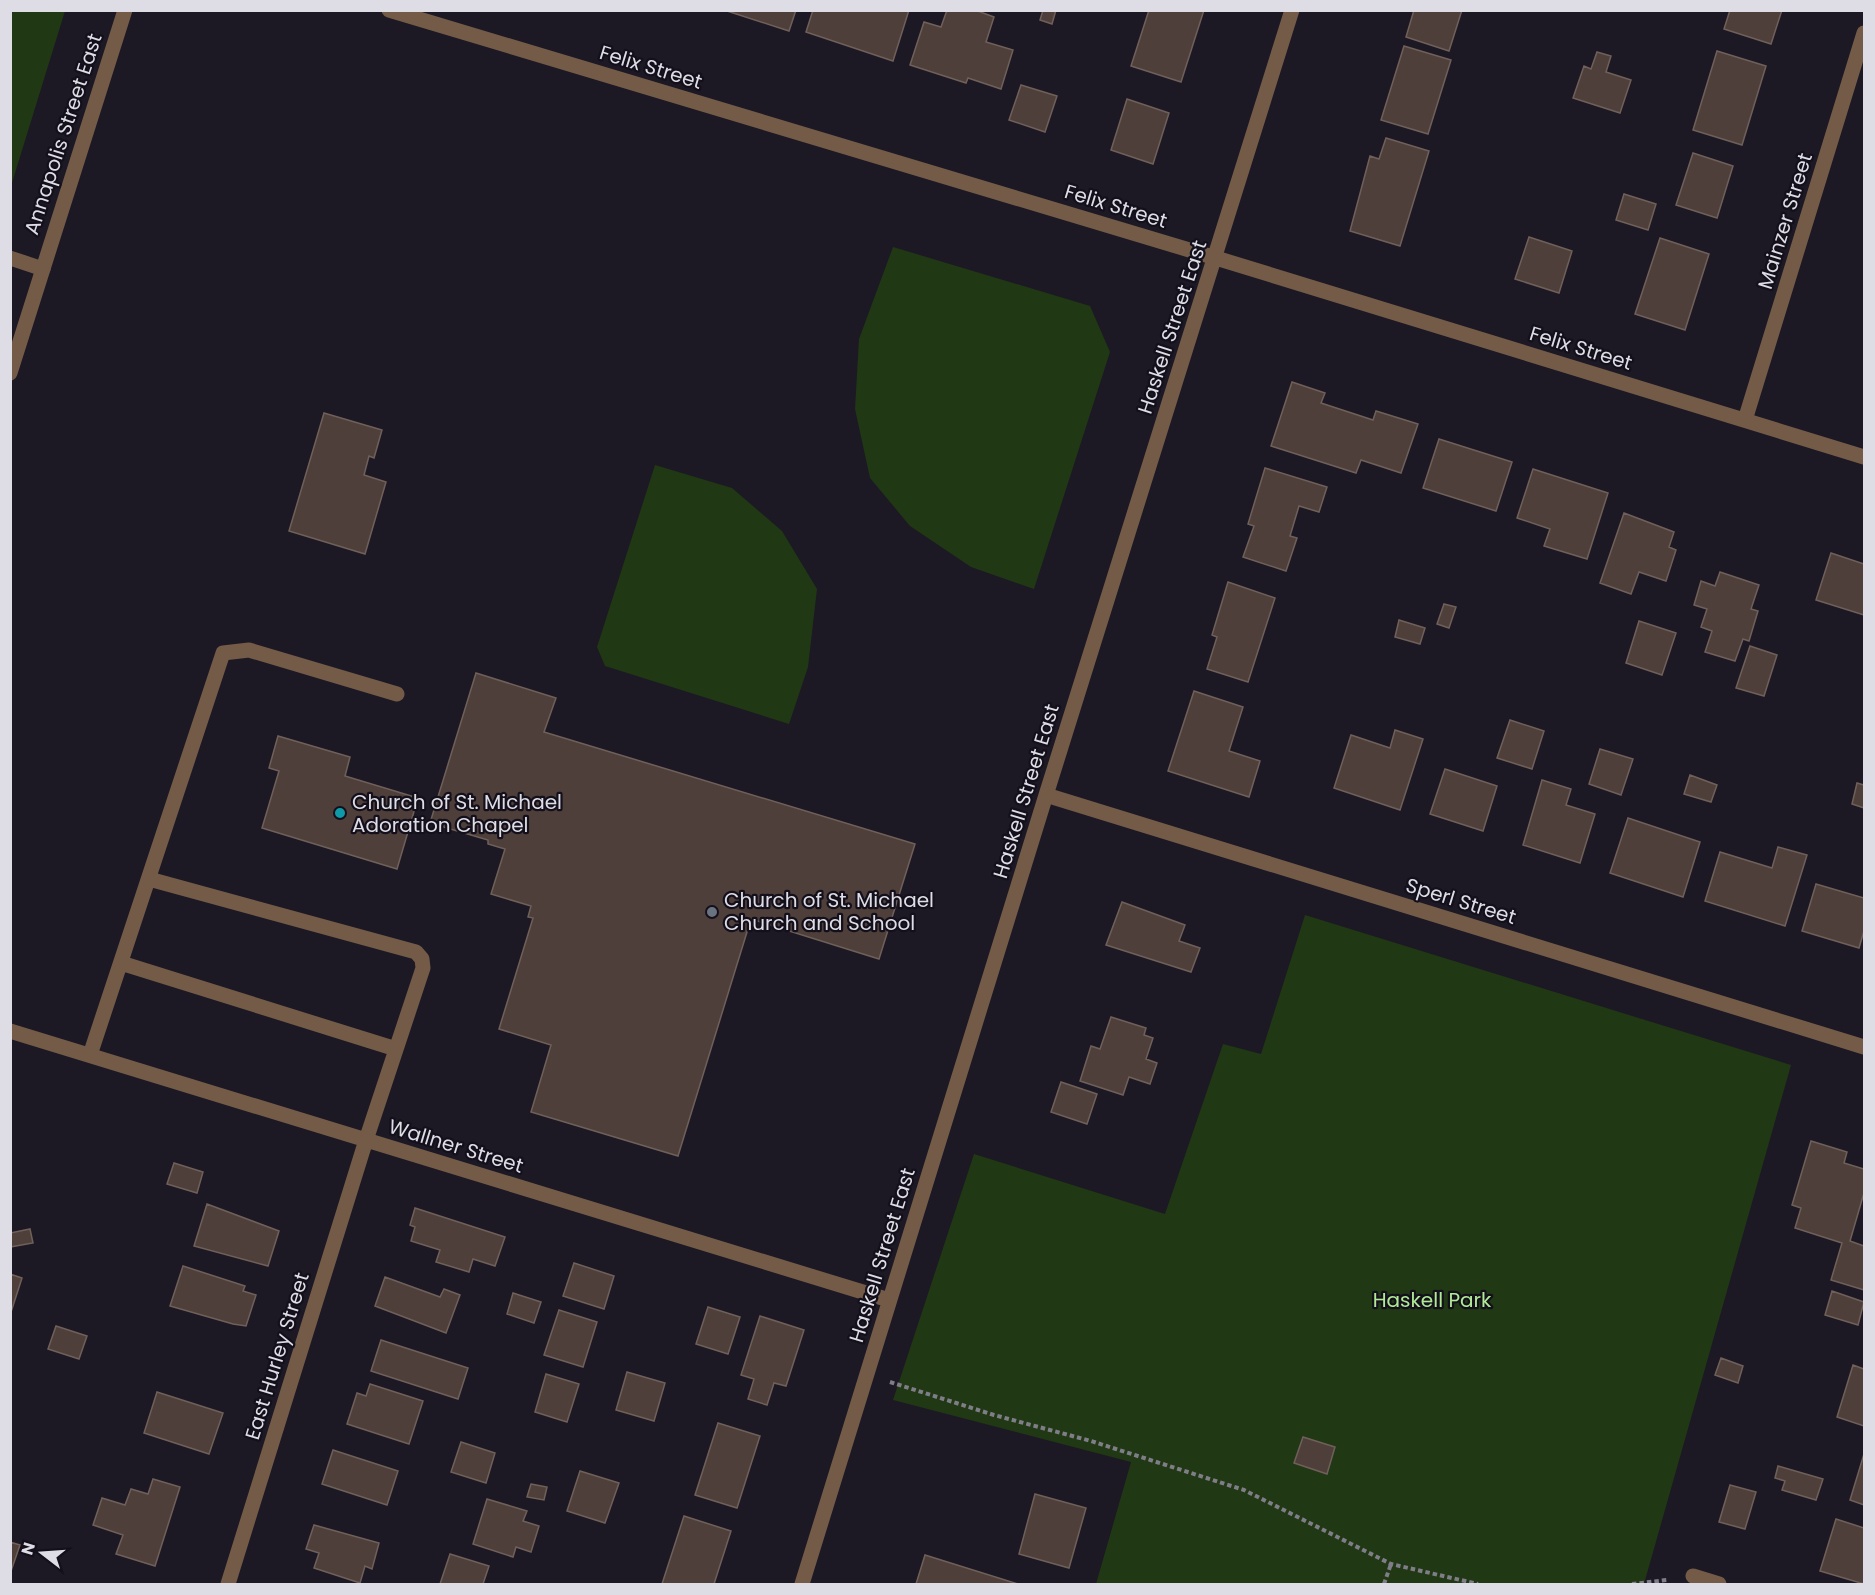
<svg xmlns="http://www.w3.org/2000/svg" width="1875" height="1595" font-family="Poppins,sans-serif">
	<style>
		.green { fill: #203814 }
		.building { fill: #4f3f3a; stroke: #70605a; stroke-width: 1.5 }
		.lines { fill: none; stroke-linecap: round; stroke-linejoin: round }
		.path { stroke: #7f7d87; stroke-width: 4; stroke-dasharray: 4.5 3; stroke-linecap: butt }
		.lane { stroke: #735b47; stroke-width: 15 }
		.street { stroke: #735b47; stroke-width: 15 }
		.culture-dot { fill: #0f9aa8; stroke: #13101c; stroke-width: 2 }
		.worship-dot { fill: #6b7280; stroke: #13101c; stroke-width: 2 }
		.labels { text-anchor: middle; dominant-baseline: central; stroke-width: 4.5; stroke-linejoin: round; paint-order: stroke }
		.street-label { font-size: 20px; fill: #dedde5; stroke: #13101c }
		.poi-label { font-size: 20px; fill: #dedde5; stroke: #13101c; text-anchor: start }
		.park-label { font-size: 20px; fill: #b0ea95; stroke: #13101c }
	</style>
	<rect width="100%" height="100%" fill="#1c1925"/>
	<path class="green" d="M11,10L65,11L11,186L10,11Z
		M893,247L1090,306L1110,352L1034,589L971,567L910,526L870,478L855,409L859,339Z
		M655,465L732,488L782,531L817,589L808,667L789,724L605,666L597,647Z
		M1305,915L1791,1065L1644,1584H1096L1131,1462L893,1400L974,1154L1165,1214L1223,1044L1261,1054Z"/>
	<path class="building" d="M724,10H796L789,31Z
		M813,10H909L893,61L806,32Z
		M947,10H975L994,17L986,42L1013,50L1001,89L968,78L966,83L910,65L924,22L941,27Z
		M1043,10H1056L1052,24L1040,20Z
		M1149,10H1204L1181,82L1131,66Z
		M1414,10H1462L1449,51L1406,37Z
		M1730,10H1782L1771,44L1724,29Z
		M1404,46L1451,60L1428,134L1381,120Z
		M1717,51L1766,66L1742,145L1693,130Z
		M1597,52L1611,56L1606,72L1631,80L1620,113L1573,98L1584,66L1591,69Z
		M1021,85L1057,96L1045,132L1009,120Z
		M1127,99L1169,113L1153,164L1111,150Z
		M1386,138L1429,151L1400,246L1350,231L1370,156L1379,159Z
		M1693,153L1733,166L1717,218L1676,205Z
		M1624,194L1656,204L1648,230L1616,220Z
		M1529,237L1572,251L1559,293L1515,279Z
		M1660,238L1709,254L1685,330L1635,314Z
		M1292,382L1325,393L1321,403L1373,420L1376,411L1418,424L1401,473L1361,460L1356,473L1271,446Z
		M324,413L382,430L374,458L369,456L364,475L386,482L365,554L289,531Z
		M1439,439L1512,462L1496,511L1423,488Z
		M1265,468L1327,487L1319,512L1299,506L1290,536L1297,538L1286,571L1243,557L1254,526L1248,524Z
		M1533,469L1608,493L1587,559L1544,546L1550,529L1517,518Z
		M1624,513L1674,532L1669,547L1676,550L1666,581L1639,572L1631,594L1600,583Z
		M1831,553L1864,564V615L1816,600Z
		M1720,572L1759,585L1751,609L1758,611L1749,641L1743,639L1735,661L1705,652L1712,631L1701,627L1707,609L1694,605L1701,581L1715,586Z
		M1228,582L1275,598L1248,682L1207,669L1217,637L1212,635Z
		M1444,604L1456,607L1449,628L1437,624Z
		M1399,620L1425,628L1420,644L1395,637Z
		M1639,621L1676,633L1662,675L1626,663Z
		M1750,646L1777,655L1764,696L1736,688Z
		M476,673L556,698L544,732L915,844L879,959L751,919L678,1156L531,1112L551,1045L499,1029L533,918L528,917L531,906L491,894L505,849L488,844V840L430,823Z
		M1194,691L1243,707L1229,751L1260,761L1249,797L1168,771Z
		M1510,720L1544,731L1532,769L1497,758Z
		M1395,730L1423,739L1400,810L1334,788L1351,735L1390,748Z
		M278,736L350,757L345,776L418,798L397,869L262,828L279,771L269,768Z
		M1600,749L1633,759L1621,795L1589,784Z
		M1445,769L1497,786L1483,831L1430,814Z
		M1690,775L1717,785L1711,802L1684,794Z
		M1542,780L1571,789L1566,805L1595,814L1580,863L1523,845Z
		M1857,783L1864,785V808L1852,804Z
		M1628,818L1700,842L1683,897L1610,873Z
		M1778,847L1807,855L1785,926L1705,901L1720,852L1772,868Z
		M1816,884L1864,898V931L1859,948L1802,931Z
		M1122,902L1185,925L1179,941L1200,948L1191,972L1106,945Z
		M1111,1017L1146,1028L1144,1035L1153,1038L1146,1059L1157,1063L1150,1084L1129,1077L1123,1095L1080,1081L1091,1046L1100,1049Z
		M1061,1082L1097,1094L1087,1124L1051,1112Z
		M1811,1141L1847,1152L1844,1163L1864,1169V1193L1850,1241L1864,1246V1290L1831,1280L1842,1243L1795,1228L1801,1208L1792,1205Z
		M174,1163L203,1172L197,1193L167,1184Z
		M207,1204L279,1231L268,1266L194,1246Z
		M415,1208L505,1237L495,1266L473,1259L469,1272L436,1262L440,1250L411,1241L415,1227L410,1225Z
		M30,1229L33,1243L10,1247V1233Z
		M574,1263L614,1276L604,1309L563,1296Z
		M183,1266L245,1286L243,1291L256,1295L246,1326L233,1324L170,1306Z
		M10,1274L22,1278L11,1312L10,1311Z
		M385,1277L440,1297L444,1289L460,1295L446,1333L375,1306Z
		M1832,1291L1864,1302L1858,1325L1825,1315Z
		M513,1293L541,1302L534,1323L507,1314Z
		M708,1307L740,1317L728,1354L696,1344Z
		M559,1310L597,1322L583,1367L544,1355Z
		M760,1316L804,1330L786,1386L774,1383L767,1405L748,1399L754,1379L741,1375Z
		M56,1326L87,1336L79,1359L48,1349Z
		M381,1340L468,1368L458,1399L371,1371Z
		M1721,1358L1743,1366L1738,1383L1715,1375Z
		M1853,1365L1864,1369V1426L1837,1417Z
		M627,1372L665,1383L654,1421L616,1410Z
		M546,1374L579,1384L567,1422L535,1412Z
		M370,1384L423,1401L409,1444L347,1424L357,1393L366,1396Z
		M157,1392L223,1413L209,1454L144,1433Z
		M718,1423L760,1436L737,1508L695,1495Z
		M1303,1437L1335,1447L1327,1474L1294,1463Z
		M461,1442L495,1453L486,1483L451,1472Z
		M333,1450L398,1471L387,1505L322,1484Z
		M1864,1454V1505L1850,1500Z
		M1778,1466L1823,1479L1816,1500L1782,1490L1785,1481L1775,1478Z
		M580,1471L619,1483L605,1523L567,1511Z
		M153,1479L180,1487L155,1566L116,1554L123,1535L93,1525L102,1498L125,1505L131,1489L148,1494Z
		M531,1484L547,1487L544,1500L527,1497Z
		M1730,1485L1756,1492L1745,1529L1719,1522Z
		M1035,1494L1086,1508L1069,1568L1019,1554Z
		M487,1499L527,1511L523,1521L539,1526L531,1552L516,1547L513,1557L473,1544Z
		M684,1516L731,1531L714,1584H662Z
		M1836,1519L1864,1528V1584L1820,1571Z
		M314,1525L379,1543L372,1569L365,1566L360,1583L314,1568L319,1553L306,1549Z
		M10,1542L20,1545L10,1574Z
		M450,1554L489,1566L483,1584H440Z
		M925,1555L1018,1584H916Z"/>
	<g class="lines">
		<path class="path" d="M890,1382L994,1415L1091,1441L1244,1490L1391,1564L1478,1584
			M1384,1584L1391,1564
			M1632,1584L1667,1580"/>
		<path class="lane" d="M10,258L43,269
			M149,879L416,952L422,959L423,968L366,1140
			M121,963L396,1049
			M90,1055L223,653L249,650L397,694"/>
		<path class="street" d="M389,10L1216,258L1864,457
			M10,373L125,10
			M1745,420L1864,33
			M1046,795L1864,1047
			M10,1031L889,1300
			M1693,1576L1719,1584
			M228,1584L366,1140
			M802,1584L1046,795L1292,10"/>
	</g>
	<circle class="culture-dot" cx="340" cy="813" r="6"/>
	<circle class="worship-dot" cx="712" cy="912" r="6"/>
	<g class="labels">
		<g class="street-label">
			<text transform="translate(651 67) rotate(17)">Felix Street</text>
			<text transform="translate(63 134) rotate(-72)">Annapolis Street East</text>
			<text transform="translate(1116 206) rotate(17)">Felix Street</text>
			<text transform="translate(1785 221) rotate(-73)">Mainzer Street</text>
			<text transform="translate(1172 327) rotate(-72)">Haskell Street East</text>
			<text transform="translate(1581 348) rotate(17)">Felix Street</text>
			<text transform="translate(1026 791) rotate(-73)">Haskell Street East</text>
			<text transform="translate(1461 901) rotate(17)">Sperl Street</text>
			<text transform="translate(456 1146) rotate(17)">Wallner Street</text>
			<text transform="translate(882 1255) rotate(-73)">Haskell Street East</text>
			<text transform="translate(277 1356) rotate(-73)">East Hurley Street</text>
		</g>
		<g class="poi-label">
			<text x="352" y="802">Church of St. Michael<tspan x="352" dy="23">Adoration Chapel</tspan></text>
			<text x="724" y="900">Church of St. Michael<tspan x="724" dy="23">Church and School</tspan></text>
		</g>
		<g class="park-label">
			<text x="1432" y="1300">Haskell Park</text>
		</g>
	</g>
	<rect width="1875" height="1595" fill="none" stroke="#dedde5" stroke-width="24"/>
	<g transform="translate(42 1553) rotate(287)" stroke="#13101c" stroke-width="4.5" paint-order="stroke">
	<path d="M0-4.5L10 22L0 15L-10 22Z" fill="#dedde5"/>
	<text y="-9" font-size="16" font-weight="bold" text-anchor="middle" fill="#dedde5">N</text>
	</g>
</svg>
